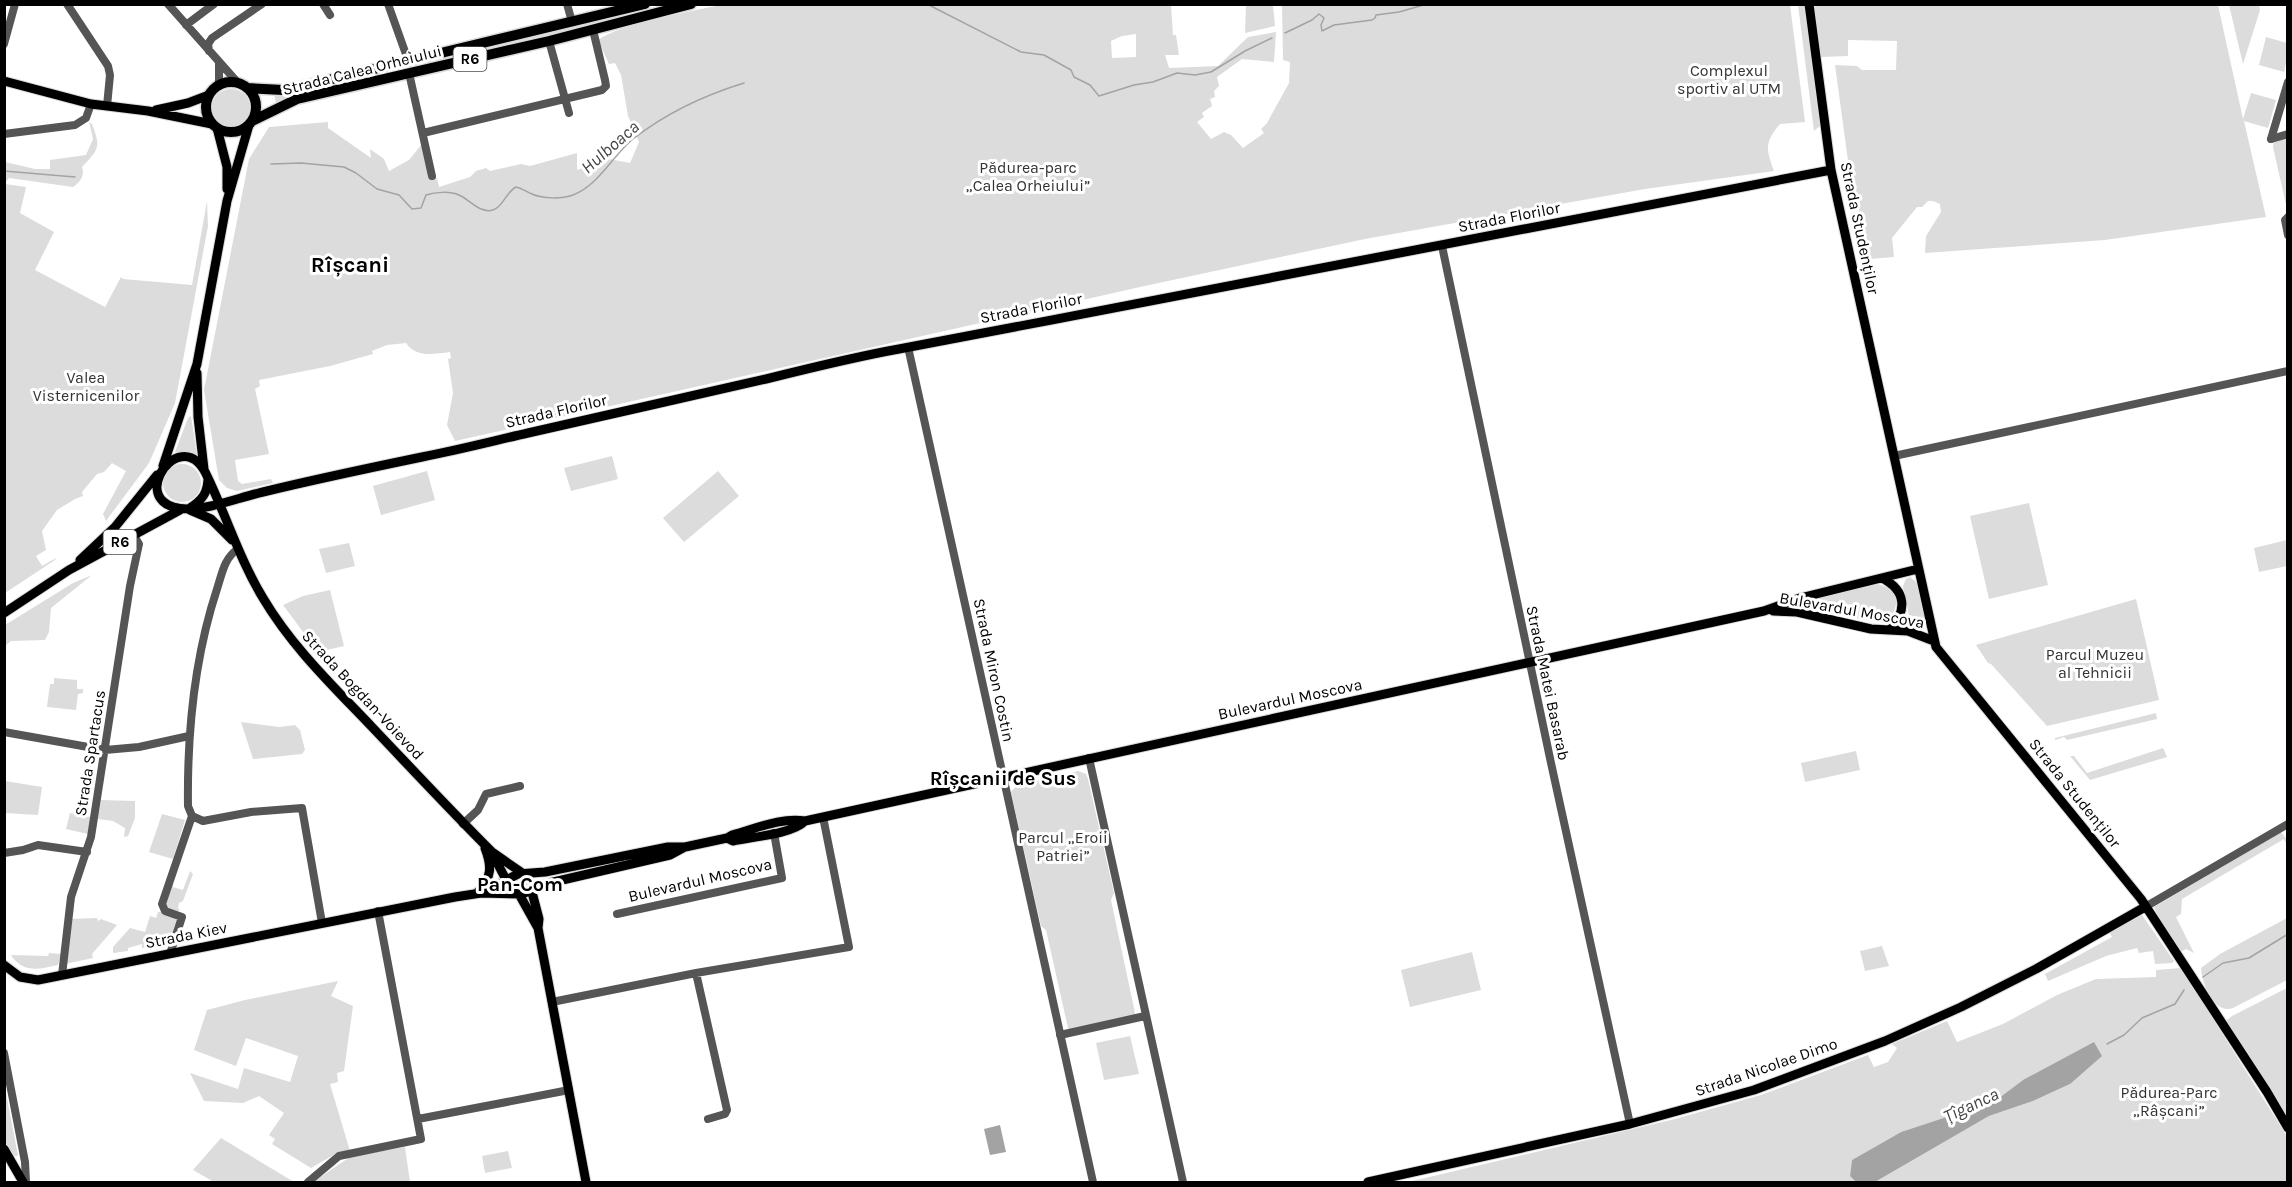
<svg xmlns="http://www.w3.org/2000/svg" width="2292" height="1187" font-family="Karla,sans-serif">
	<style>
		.green { fill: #dcdcdc; fill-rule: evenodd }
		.water { fill: #a3a3a3 }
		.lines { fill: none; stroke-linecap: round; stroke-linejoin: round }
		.stream { stroke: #a3a3a3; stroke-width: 1.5 }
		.major-casing { stroke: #dbdbdb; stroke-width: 11 }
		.highway-casing { stroke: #dbdbdb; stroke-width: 13 }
		.minor { stroke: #555; stroke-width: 8 }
		.major { stroke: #000; stroke-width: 9 }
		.highway { stroke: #000; stroke-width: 10 }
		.labels { text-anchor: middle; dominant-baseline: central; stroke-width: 6; stroke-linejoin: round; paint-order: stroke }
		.shield { fill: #fff; stroke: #4c4c4c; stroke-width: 1.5 }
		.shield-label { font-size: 15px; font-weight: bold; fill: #000 }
		.street-label { font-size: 16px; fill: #000; stroke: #fff }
		.park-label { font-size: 16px; fill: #333; stroke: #fff }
		.water-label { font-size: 18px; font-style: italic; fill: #444; stroke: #fff }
		.quarter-label { font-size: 20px; font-weight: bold; fill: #000; stroke: #fff }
		.district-label { font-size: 22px; font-weight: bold; fill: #000; stroke: #fff }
	</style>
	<rect width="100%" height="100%" fill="#fff"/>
	<path class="green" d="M724,4L1171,5L1173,35H1176L1179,55H1165L1169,68L1218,66L1248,37L1276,32L1274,62L1242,59L1217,77L1219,86L1214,91L1215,97L1210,99L1212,106L1202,113L1204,117L1197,122L1211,139L1224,132L1231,135L1243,148L1264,133L1261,129L1267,123L1289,83L1290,62L1283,60L1282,5H1790L1805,122L1780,124C1764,143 1766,149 1774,171L1645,189L1365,239L1140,287L455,441L447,425L453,393L448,359L451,358L450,352C434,354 416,358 406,343L387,345L372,351L373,354L330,366L259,380L260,386L255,389L269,454L235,460L238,481L242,484L271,479L273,483L237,491L227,488L219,480L204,390L249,159L269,127L328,122V128L371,158L370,149L384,159L389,171L409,160L422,144L430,179L437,178L439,187L470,177L476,171L486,168L490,171L521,164L530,166L577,153V170L609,159L630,163L639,142L628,116L621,75L615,63L609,64L598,40C619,24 695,11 724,4ZM1136,34V57L1112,58L1111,41L1122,36Z
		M1246,5H1273L1275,26L1245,33Z
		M1798,5H1804L1820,126L1814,131Z
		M1814,5H2218L2243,119L2251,93L2276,100L2268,128L2244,121L2266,217L2105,240L1925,253L1926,236L1941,212L1940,204L1933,201H1928L1922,207H1917L1892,238L1894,257L1870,259L1849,168L1835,65L1857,66L1862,70H1896L1897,41L1848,40V56L1820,57Z
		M2229,5H2259L2260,10L2243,64Z
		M583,24V27L295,95L276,103L274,94H285Z
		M2266,37L2287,43V57L2284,72L2259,65Z
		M212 108a19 19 0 1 1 38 0a19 19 0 1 1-38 0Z
		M89,122L92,124C101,147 99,149 82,167C85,176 80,182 73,187L9,178L5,183V162L35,169H50V160L86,155L93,139Z
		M2287,137V209L2273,147L2274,141Z
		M5,184L26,187L20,213L54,232L35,270L105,307L121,277L123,279L192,285L207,201L208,226L175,403L149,463L106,521L103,514L126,471L112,463L104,472L97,474L82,492L83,496L75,499L57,510L42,531L46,550L36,556L42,566L56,558L55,560L5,593Z
		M191,416L197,455L175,452L188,418Z
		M612,456L618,479L571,491L564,468Z
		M163 483a19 19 0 1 1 38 0a19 19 0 1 1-38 0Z
		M427,471L435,500L381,515L373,486Z
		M718,471L739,496L684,542L663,518Z
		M2029,503L2048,585L1989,599L1970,516Z
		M2287,540V566L2259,572L2254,548Z
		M349,543L355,566L326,573L319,549Z
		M92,575L51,608L49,632L45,640L11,641L5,646V625L73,583Z
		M1910,577L1917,583L1926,623L1919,631L1911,626L1903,586L1906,579Z
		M1878,584L1891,589L1897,602L1892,617L1882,623L1811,610L1808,606V602L1812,599Z
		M330,590L344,646L318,652L283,605L303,596Z
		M2136,599L2159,700L2047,726L1991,664L1988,663L1976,645Z
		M54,678L77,680V689H83V693L78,694L76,710L47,707L50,684H54Z
		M2156,713L2157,719L2067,740L2064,737L2055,740V738Z
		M241,722L279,727L295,725L300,730L305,750L302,754L253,759Z
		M2163,748L2167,757L2090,780L2070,756H2074L2087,773Z
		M1856,751L1860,770L1805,782L1801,763Z
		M1078,771L1086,774L1088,779L1114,893L1111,900L1135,1013V1015L1070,1030L1068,1028L1046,930L1041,926L1011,792L1016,786Z
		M5,781L42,787L38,815L5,813V816Z
		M101,800L135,801V818L128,836L124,837L125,828L113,821L98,819Z
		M70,813L91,817L88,834L66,829Z
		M162,814L185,820L173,859L149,852Z
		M2281,832L2287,840V845L2284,839L2182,899L2181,914L2176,917L2194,953L2186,949L2179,953L2161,923L2154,907Z
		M190,871L193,874L183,901L179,903L178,908L180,910L174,913L164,909L173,882V887L183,890Z
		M158,912H163L178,919L171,943L142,948V944L128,948V951L113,953V947L130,928L145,932L150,916L156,918Z
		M2142,915L2174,961L2172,963L2155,964L2153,951L2139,953L2137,948L2106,956L2048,981L2045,974L2112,937L2109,932Z
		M97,918L98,921L101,919L117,925L92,954L93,958L65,964L71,919Z
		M2287,918V980L2233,1008C2214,1015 2202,984 2201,968L2220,954Z
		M1882,946L1889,966L1865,971L1860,951Z
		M1472,952L1481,990L1410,1007L1401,970Z
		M49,953L61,954L58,965C40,969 23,974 11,955L48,956Z
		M2181,968L2288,1138L2287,1182H1875L1989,1116L2033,1101L2070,1084L2023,1080L1995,1101L1901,1132L1852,1160L1850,1176L1856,1182H1408L1671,1120L1761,1095L1868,1055L1874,1067L1888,1062L1897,1048L1892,1044L1947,1021L1957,1042L2003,1024L2057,995L2096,979L2156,977V970Z
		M338,981L331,996L353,1006L344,1071L337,1073L338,1082L330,1084L350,1151L339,1152L311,1168L272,1144L275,1139L269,1135L284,1113L259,1096L243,1103L204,1101L190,1073L238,1089L244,1068L290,1082L298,1056L246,1038L236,1066L194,1050L207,1010L245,1000Z
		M2287,988V1118L2227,1023V1020L2232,1016Z
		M1130,1036L1139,1074L1104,1080L1096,1043Z
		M4,1083L18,1155L17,1156H12L5,1141Z
		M221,1138L294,1182H214L193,1170Z
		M405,1147L410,1182H313L350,1157Z
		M508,1151L512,1168L485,1173L482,1156Z"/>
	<path class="water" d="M2094,1042L2102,1056L2070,1084L2033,1101L1989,1116L1875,1182H1856L1850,1176L1852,1160L1901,1132L1995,1101L2023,1080Z
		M1000,1125L1006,1152L990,1155L984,1129Z"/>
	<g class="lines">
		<path class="stream" d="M927,4L1021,52L1044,55L1071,70L1074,77L1090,85L1099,96L1134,85L1153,82L1177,73L1195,75L1211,72L1245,51L1272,38
			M1285,33L1312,20L1319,14L1324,18L1321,25L1322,31L1334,25L1372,20L1375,18L1376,15L1399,12L1427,4
			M271,164L301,163L344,167L356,173L377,189L399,195L412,209L421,208L426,195C435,192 450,191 459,195C469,199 480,214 493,210C503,207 506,192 516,187C522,188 526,192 532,194C543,199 562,199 573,195C599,185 613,155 633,139C665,114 705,95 744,83
			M4,171L75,177
			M2203,977L2223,963L2249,958L2288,934
			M2107,1044L2124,1035L2142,1018L2175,1004L2184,990"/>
		<g class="major-casing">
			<path id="major" d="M1809,4L1831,170L1936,647L2141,899L2267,1092L2288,1128
				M4,81L91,104L148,111L212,124
				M156,110L188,103L209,95
				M217,128L227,167V189
				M197,373L198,417L204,469
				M163,466L197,364L227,201L249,125
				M190,508C202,500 208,493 208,478
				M190,510L211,519L232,540
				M80,560L115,527L157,475
				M1882,578C1907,591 1907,611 1890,630
				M1773,611L1797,612L1871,629L1908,631L1934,641
				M4,613L69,570L180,510
				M727,838L733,841C751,837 793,834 805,821
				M494,857L511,889L516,894
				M478,892C492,878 492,866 485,848
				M481,893L518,874L545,872L668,847H685L727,838L732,835C755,829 781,817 805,821L1764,611L1800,598L1918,569
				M519,894L538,928
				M4,965L20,977L38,980L455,897L481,893L522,894L545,884L670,855L683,848
				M4,1149L23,1182
				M586,1182L538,928L539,919L528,877L492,852C451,811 412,769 372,727C333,686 292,647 263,598C240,560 227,518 208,478C179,410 108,528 211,506C229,502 246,496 263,492C316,479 369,468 422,457C458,450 493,441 528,433C607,415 687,397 766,379C810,368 854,357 899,349C1210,290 1521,230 1831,170
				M1368,1182L1630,1124L1754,1090L1885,1041L1961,1007L2036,969L2145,907"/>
		</g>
		<g class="highway-casing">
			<path id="highway" d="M206 107a25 25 0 1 1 50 0a25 25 0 1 1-50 0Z
				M247,88L283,90L295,88L645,4
				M252,121L297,99L549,41L691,4"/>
		</g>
		<path class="minor" d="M67,4L108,66L110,75L107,106
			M168,4L238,83
			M323,4L330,15
			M388,4L408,60
			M567,4L572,22
			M186,25L214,4
			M549,41L569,113
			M4,44L15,4
			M209,51L208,44L212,38L262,4
			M219,63V86
			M409,73L432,176
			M423,133L602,90L606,86L605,80L593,30
			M4,134L75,125L86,118L91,104
			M2271,139L2288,82
			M2271,139L2288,134
			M2288,217L2285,220L2288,235
			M1442,246L1551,763L1630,1124
			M908,347L1093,1182
			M1894,456L2288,371
			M4,732L105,750L139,747L189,736
			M1089,758L1183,1182
			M192,816L203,821L251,812L302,808L322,923
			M463,824L478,810L486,794L520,786
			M4,853L23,850L38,845L87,852
			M2145,907L2288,824
			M617,914L782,878L774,833
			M170,954L182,917L165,911L162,904L192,816L188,806C187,731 194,659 217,589C222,574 224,558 238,549
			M696,973L727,1110L725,1114L708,1119
			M62,975L71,897L91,837L130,586L139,544L133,534
			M552,1002L696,973L849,947L823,817
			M1060,1035L1145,1016
			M4,1053L25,1162L26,1182
			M418,1119L569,1090
			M308,1182L339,1156L421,1139L378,911"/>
		<use href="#major" class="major"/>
		<use href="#highway" class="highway"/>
	</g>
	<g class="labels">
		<g class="shield">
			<rect x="453.5" y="47" width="33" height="24" rx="4.5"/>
			<rect x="103.5" y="530" width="33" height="24" rx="4.5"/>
		</g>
		<g class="shield-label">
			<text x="470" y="59">R6</text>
			<text x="120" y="542">R6</text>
		</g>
		<g class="street-label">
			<text transform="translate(362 70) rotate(-14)">Strada Calea Orheiului</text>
			<text transform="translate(1509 217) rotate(-11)">Strada Florilor</text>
			<text transform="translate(1860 228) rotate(78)">Strada Studenților</text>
			<text transform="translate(1031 308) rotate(-11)">Strada Florilor</text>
			<text transform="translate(556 411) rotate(-13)">Strada Florilor</text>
			<text transform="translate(1852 610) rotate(10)">Bulevardul Moscova</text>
			<text transform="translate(994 670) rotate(78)">Strada Miron Costin</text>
			<text transform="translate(1548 683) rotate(78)">Strada Matei Basarab</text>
			<text transform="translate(363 695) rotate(47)">Strada Bogdan-Voievod</text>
			<text transform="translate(1290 699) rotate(-12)">Bulevardul Moscova</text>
			<text transform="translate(90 753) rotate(-81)">Strada Spartacus</text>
			<text transform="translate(2075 793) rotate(51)">Strada Studenților</text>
			<text transform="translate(700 880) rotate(-13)">Bulevardul Moscova</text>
			<text transform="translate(186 935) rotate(-11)">Strada Kiev</text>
			<text transform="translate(1766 1067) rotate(-19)">Strada Nicolae Dimo</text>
		</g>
		<g class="park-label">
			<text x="1729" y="70">Complexul<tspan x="1729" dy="18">sportiv al UTM</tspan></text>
			<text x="1028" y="167">Pădurea-parc<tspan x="1028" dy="18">„Calea Orheiului”</tspan></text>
			<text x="86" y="377">Valea<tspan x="86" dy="18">Visternicenilor</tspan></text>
			<text x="2095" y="654">Parcul Muzeu<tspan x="2095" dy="18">al Tehnicii</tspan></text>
			<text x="1063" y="837">Parcul „Eroii<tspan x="1063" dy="18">Patriei”</tspan></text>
			<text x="2169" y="1092">Pădurea-Parc<tspan x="2169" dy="18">„Râșcani”</tspan></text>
		</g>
		<g class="water-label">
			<text transform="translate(610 147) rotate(-41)">Hulboaca</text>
			<text transform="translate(1971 1105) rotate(-25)">Țîganca</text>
		</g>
		<g class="quarter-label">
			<text x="1003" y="778">Rîșcanii de Sus</text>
			<text x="520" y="884">Pan-Com</text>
		</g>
		<g class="district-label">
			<text x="350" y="265">Rîșcani</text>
		</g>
	</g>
	<rect width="2292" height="1187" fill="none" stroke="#000000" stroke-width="12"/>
</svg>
